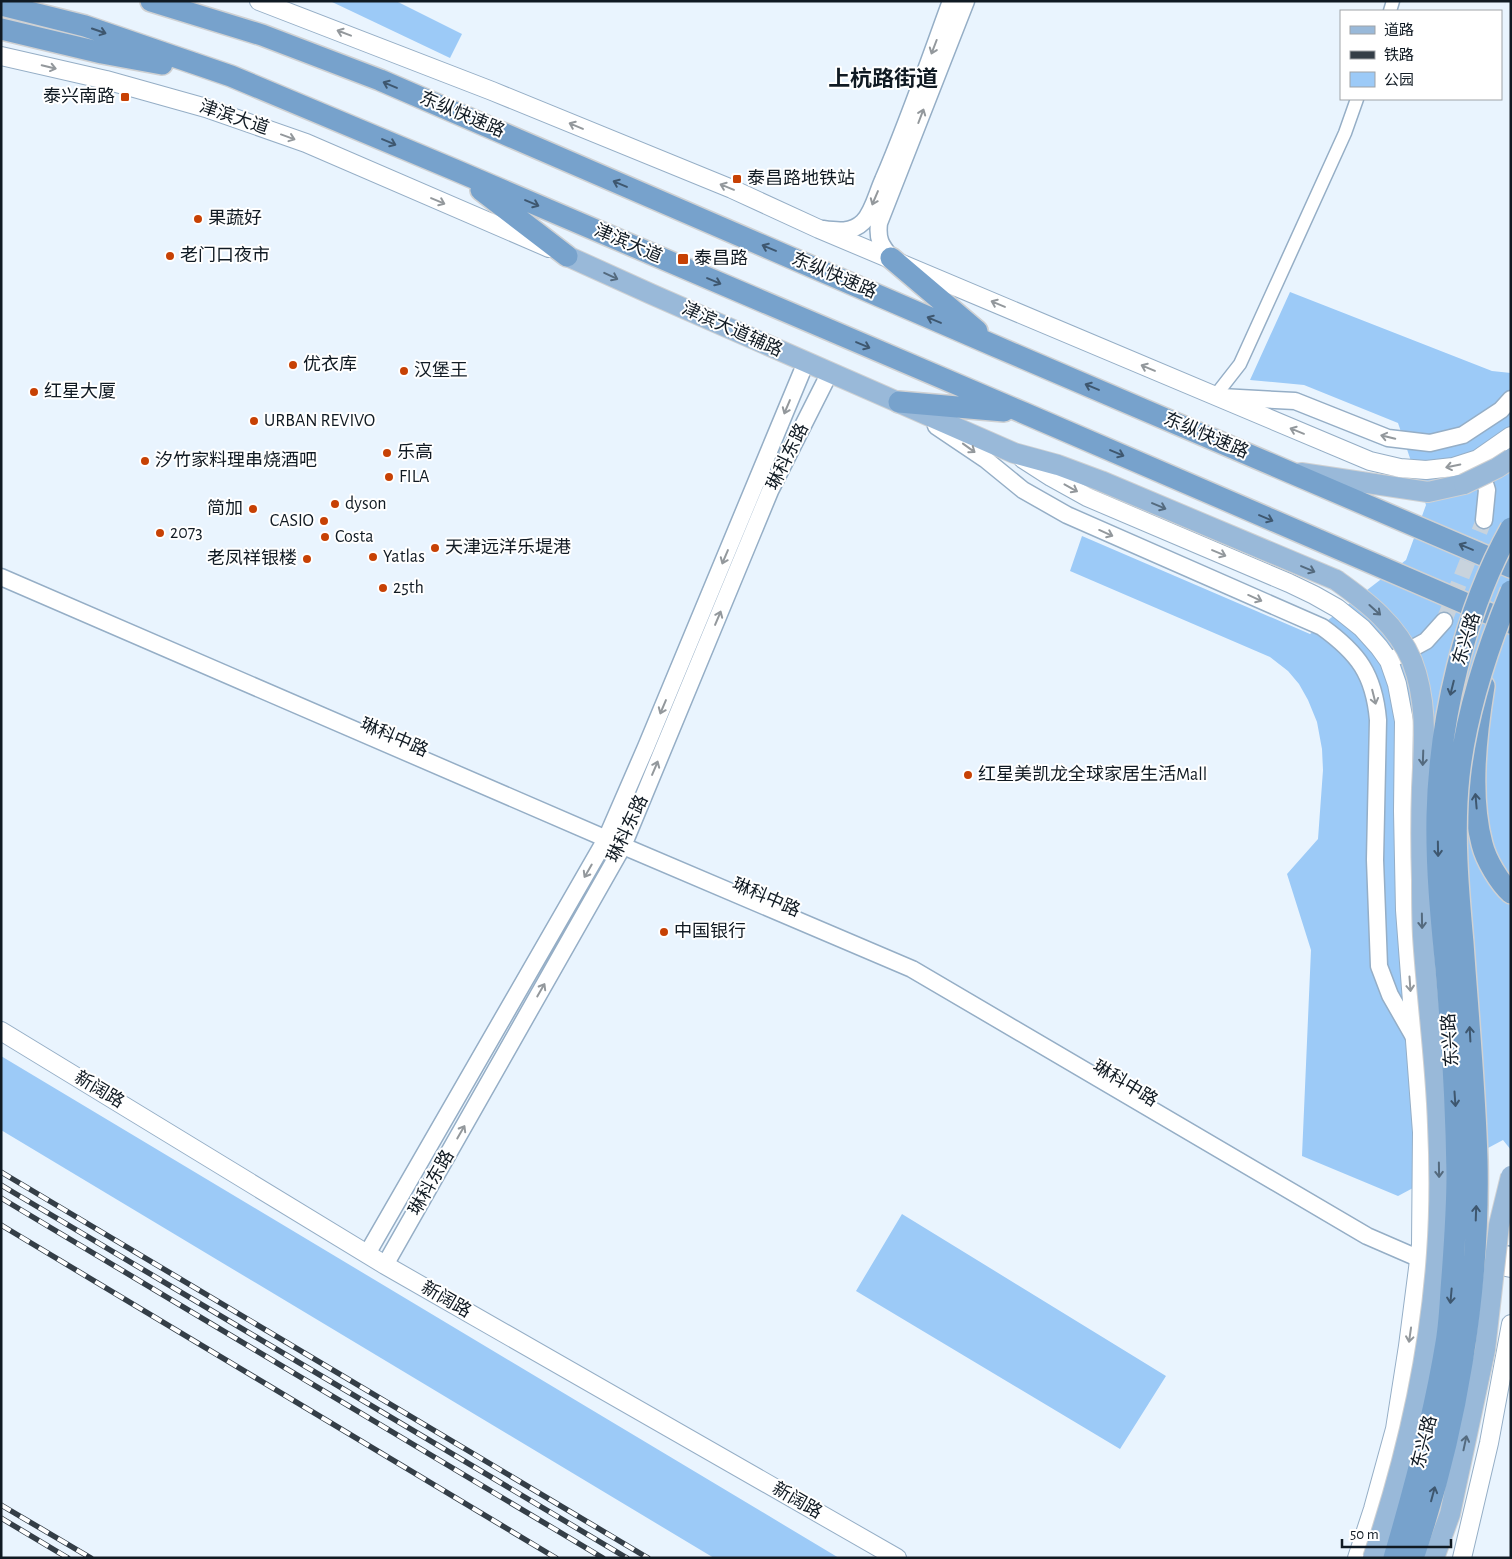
<svg xmlns="http://www.w3.org/2000/svg" width="1512" height="1559" font-family="'Alegreya Sans','Noto Sans SC',sans-serif">
	<style>
		.green { fill: #9ccaf7 }
		.lines { fill: none; stroke-linecap: round; stroke-linejoin: round }
		.tertiary-tunnel { stroke: #c8d3dd; stroke-width: 16; stroke-dasharray: 16 8; stroke-linecap: butt }
		.minor-casing { stroke: #95aec6; stroke-width: 15 }
		.tertiary-casing { stroke: #95aec6; stroke-width: 19 }
		.secondary-casing { stroke: #95aec6; stroke-width: 20 }
		.primary-casing { stroke: #cfd1d3; stroke-width: 22 }
		.trunk-casing { stroke: #cfd1d3; stroke-width: 24 }
		.minor { stroke: #fff; stroke-width: 12 }
		.tertiary { stroke: #fff; stroke-width: 16 }
		.secondary { stroke: #fff; stroke-width: 18 }
		.primary { stroke: #99b9d9; stroke-width: 20 }
		.trunk { stroke: #77a2cc; stroke-width: 21 }
		.rail-casing { stroke: #343e47; stroke-width: 5.5 }
		.rail { stroke: #fff; stroke-width: 4; stroke-dasharray: 11; stroke-linecap: butt }
		.primary-bridge-casing { stroke: #cfd1d3; stroke-width: 22; stroke-linecap: butt }
		.trunk-bridge-casing { stroke: #cfd1d3; stroke-width: 24; stroke-linecap: butt }
		.primary-bridge { stroke: #99b9d9; stroke-width: 20 }
		.trunk-bridge { stroke: #77a2cc; stroke-width: 21 }
		.oneway { stroke: #3e576f }
		.oneway2 { stroke: #93989c }
		.oneway3 { stroke: #546a7e }
		.poi-dot { fill: #c74104; stroke: #fff; stroke-width: 2 }
		.labels { text-anchor: middle; dominant-baseline: central; stroke-width: 4; stroke-linejoin: round; paint-order: stroke }
		.poi-label { font-size: 18px; fill: #101a23; stroke: #fff; text-anchor: start }
		.street-label { font-size: 18px; fill: #101a23; stroke: #fff }
		.district-label { font-size: 22px; font-weight: bold; fill: #101a23; stroke: #fff }
	</style>
	<rect width="100%" height="100%" fill="#e9f4fe"/>
	<path class="green" d="M330,1H396L462,34L450,58Z
		M1290,292L1492,371L1511,373V1150L1503,1140L1398,1196L1302,1156L1311,950L1287,874L1318,839L1323,770L1322,749L1317,722L1308,700L1299,684L1288,671L1270,657L1070,571L1082,536L1310,634L1406,560L1426,505L1398,423L1304,385L1250,380Z
		M1,1056L839,1558H714L1,1130Z
		M902,1214L1166,1376L1120,1449L856,1291Z"/>
	<g class="lines">
		<path class="tertiary-tunnel" d="M1444,621L1484,520"/>
		<g class="minor-casing">
			<path id="minor" d="M1390,11L1393,1
				M1215,396L1240,364L1345,133L1357,99"/>
		</g>
		<g class="tertiary-casing">
			<path id="tertiary" d="M823,229C837,231 852,233 863,222C873,212 877,193 883,180C908,122 929,61 951,1
				M891,258C881,245 877,240 879,223L966,1
				M1221,397L1295,401L1388,438L1430,443L1463,435L1501,410L1511,399
				M936,426L985,459L1023,490L1067,515L1322,627C1358,653 1374,674 1378,720L1375,860L1379,966L1390,995L1414,1037
				M1479,464L1487,490L1484,520
				M1,577L623,846L912,969L1367,1236L1420,1259L1431,1260
				M1389,661L1426,641L1444,621
				M1463,1249L1511,1255
				M367,1254L606,839L646,747L806,362
				M385,1265L623,846L770,491L830,372"/>
		</g>
		<g class="secondary-casing">
			<path id="secondary" d="M259,1L492,91L732,189L819,229L1370,461L1400,468L1426,470L1453,467L1478,459L1511,436
				M1,56L106,80L206,108L306,143L549,248
				M1023,459L1051,477L1087,497L1289,583L1314,595L1337,608L1362,628L1379,647L1389,661L1397,684L1404,721L1403,811L1405,910L1422,1132L1421,1245L1408,1346L1395,1429L1373,1509L1357,1558
				M1,1031L385,1265L897,1558
				M1482,1262L1511,1268
				M1462,1558L1489,1443L1511,1324"/>
		</g>
		<g class="primary-casing">
			<path id="primary" d="M567,256L651,294L1014,453L1058,465L1101,481L1336,580
				M1301,473L1428,492L1464,484"/>
		</g>
		<g class="trunk-casing">
			<path id="trunk" d="M151,1L262,35L380,80L995,346L1511,567
				M1,5L85,26L231,76L455,170L1024,413L1511,623
				M1,29L102,53L162,64
				M481,190L567,256
				M891,258L977,331
				M899,402L1004,411
				M1484,686C1476,735 1469,795 1482,844C1486,860 1499,882 1511,893"/>
		</g>
		<use href="#minor" class="minor"/>
		<use href="#tertiary" class="tertiary"/>
		<use href="#secondary" class="secondary"/>
		<use href="#primary" class="primary"/>
		<use href="#trunk" class="trunk"/>
		<g class="rail-casing">
			<path id="rail" d="M1,1172L648,1558
				M1,1185L627,1558
				M1,1198L603,1558
				M1,1225L556,1558
				M1,1505L91,1558
				M1,1518L68,1558"/>
		</g>
		<use href="#rail" class="rail"/>
		<g class="primary-bridge-casing">
			<path id="primary-bridge" d="M1464,484L1497,468L1511,459
				M1336,580C1367,602 1397,625 1412,661C1428,702 1424,745 1422,788C1421,818 1421,849 1422,880C1422,898 1422,917 1423,936C1427,999 1436,1062 1438,1125C1440,1167 1440,1211 1437,1253C1430,1356 1406,1460 1373,1558
				M1434,1558L1450,1514L1485,1350L1499,1225L1511,1176"/>
		</g>
		<g class="trunk-bridge-casing">
			<path id="trunk-bridge" d="M1394,1558C1415,1487 1434,1416 1446,1343C1449,1325 1450,1308 1451,1290C1454,1252 1457,1213 1457,1174C1456,1106 1452,1037 1446,969C1441,918 1436,868 1437,816C1439,721 1464,612 1511,528
				M1413,1558C1456,1434 1480,1291 1477,1160C1475,1088 1468,1015 1463,943C1458,888 1453,831 1459,776C1466,713 1487,649 1511,591"/>
		</g>
		<use href="#primary-bridge" class="primary-bridge"/>
		<use href="#trunk-bridge" class="trunk-bridge"/>
	</g>
	<defs><path id="oneway-shaft" d="M-6 0H5M1.5-3L5.5 0L1.5 3" fill="none" stroke-width="1.6" stroke-linecap="round" stroke-linejoin="round" transform="scale(1.25)"/></defs>
	<g class="oneway">
		<use href="#oneway-shaft" transform="translate(99 31) rotate(19)"/>
		<use href="#oneway-shaft" transform="translate(390 85) rotate(-157)"/>
		<use href="#oneway-shaft" transform="translate(389 142) rotate(23)"/>
		<use href="#oneway-shaft" transform="translate(620 184) rotate(-157)"/>
		<use href="#oneway-shaft" transform="translate(532 203) rotate(23)"/>
		<use href="#oneway-shaft" transform="translate(769 248) rotate(-157)"/>
		<use href="#oneway-shaft" transform="translate(714 281) rotate(23)"/>
		<use href="#oneway-shaft" transform="translate(934 320) rotate(-157)"/>
		<use href="#oneway-shaft" transform="translate(863 345) rotate(23)"/>
		<use href="#oneway-shaft" transform="translate(1092 387) rotate(-157)"/>
		<use href="#oneway-shaft" transform="translate(1117 453) rotate(23)"/>
		<use href="#oneway-shaft" transform="translate(1266 518) rotate(23)"/>
		<use href="#oneway-shaft" transform="translate(1466 547) rotate(-157)"/>
		<use href="#oneway-shaft" transform="translate(1452 688) rotate(104)"/>
		<use href="#oneway-shaft" transform="translate(1476 801) rotate(-95)"/>
		<use href="#oneway-shaft" transform="translate(1438 849) rotate(89)"/>
		<use href="#oneway-shaft" transform="translate(1470 1034) rotate(-93)"/>
		<use href="#oneway-shaft" transform="translate(1455 1099) rotate(86)"/>
		<use href="#oneway-shaft" transform="translate(1476 1213) rotate(-88)"/>
		<use href="#oneway-shaft" transform="translate(1451 1296) rotate(95)"/>
		<use href="#oneway-shaft" transform="translate(1433 1494) rotate(-75)"/>
	</g>
	<g class="oneway2">
		<use href="#oneway-shaft" transform="translate(344 33) rotate(-159)"/>
		<use href="#oneway-shaft" transform="translate(934 47) rotate(111)"/>
		<use href="#oneway-shaft" transform="translate(49 67) rotate(13)"/>
		<use href="#oneway-shaft" transform="translate(921 116) rotate(-69)"/>
		<use href="#oneway-shaft" transform="translate(576 126) rotate(-157)"/>
		<use href="#oneway-shaft" transform="translate(288 137) rotate(20)"/>
		<use href="#oneway-shaft" transform="translate(727 187) rotate(-158)"/>
		<use href="#oneway-shaft" transform="translate(875 198) rotate(113)"/>
		<use href="#oneway-shaft" transform="translate(438 201) rotate(23)"/>
		<use href="#oneway-shaft" transform="translate(998 304) rotate(-157)"/>
		<use href="#oneway-shaft" transform="translate(1148 368) rotate(-157)"/>
		<use href="#oneway-shaft" transform="translate(787 407) rotate(113)"/>
		<use href="#oneway-shaft" transform="translate(1297 431) rotate(-158)"/>
		<use href="#oneway-shaft" transform="translate(1388 437) rotate(-166)"/>
		<use href="#oneway-shaft" transform="translate(969 448) rotate(36)"/>
		<use href="#oneway-shaft" transform="translate(1453 466) rotate(168)"/>
		<use href="#oneway-shaft" transform="translate(1071 488) rotate(29)"/>
		<use href="#oneway-shaft" transform="translate(1106 533) rotate(24)"/>
		<use href="#oneway-shaft" transform="translate(1219 553) rotate(23)"/>
		<use href="#oneway-shaft" transform="translate(725 557) rotate(113)"/>
		<use href="#oneway-shaft" transform="translate(1255 598) rotate(24)"/>
		<use href="#oneway-shaft" transform="translate(718 618) rotate(-67)"/>
		<use href="#oneway-shaft" transform="translate(1374 697) rotate(76)"/>
		<use href="#oneway-shaft" transform="translate(663 707) rotate(113)"/>
		<use href="#oneway-shaft" transform="translate(655 768) rotate(-67)"/>
		<use href="#oneway-shaft" transform="translate(588 871) rotate(120)"/>
		<use href="#oneway-shaft" transform="translate(1410 984) rotate(86)"/>
		<use href="#oneway-shaft" transform="translate(541 990) rotate(-60)"/>
		<use href="#oneway-shaft" transform="translate(461 1132) rotate(-60)"/>
		<use href="#oneway-shaft" transform="translate(1410 1335) rotate(98)"/>
	</g>
	<g class="oneway3">
		<use href="#oneway-shaft" transform="translate(611 276) rotate(25)"/>
		<use href="#oneway-shaft" transform="translate(1159 506) rotate(23)"/>
		<use href="#oneway-shaft" transform="translate(1308 569) rotate(23)"/>
		<use href="#oneway-shaft" transform="translate(1375 610) rotate(42)"/>
		<use href="#oneway-shaft" transform="translate(1423 758) rotate(92)"/>
		<use href="#oneway-shaft" transform="translate(1422 921) rotate(89)"/>
		<use href="#oneway-shaft" transform="translate(1439 1170) rotate(89)"/>
		<use href="#oneway-shaft" transform="translate(1465 1443) rotate(-78)"/>
	</g>
	<g class="poi-dot">
		<rect x="120" y="92" width="10" height="10" rx="2.5"/>
		<rect x="732" y="174" width="10" height="10" rx="2.5"/>
		<circle cx="198" cy="219" r="5"/>
		<circle cx="170" cy="256" r="5"/>
		<rect x="677" y="253" width="12" height="12" rx="2.5"/>
		<circle cx="293" cy="365" r="5"/>
		<circle cx="404" cy="371" r="5"/>
		<circle cx="34" cy="392" r="5"/>
		<circle cx="254" cy="421" r="5"/>
		<circle cx="387" cy="453" r="5"/>
		<circle cx="145" cy="461" r="5"/>
		<circle cx="389" cy="477" r="5"/>
		<circle cx="335" cy="504" r="5"/>
		<circle cx="253" cy="509" r="5"/>
		<circle cx="324" cy="521" r="5"/>
		<circle cx="160" cy="533" r="5"/>
		<circle cx="325" cy="537" r="5"/>
		<circle cx="435" cy="548" r="5"/>
		<circle cx="373" cy="557" r="5"/>
		<circle cx="307" cy="559" r="5"/>
		<circle cx="383" cy="588" r="5"/>
		<circle cx="968" cy="775" r="5"/>
		<circle cx="664" cy="932" r="5"/>
	</g>
	<g class="labels">
		<g class="poi-label">
			<text x="115" y="97" text-anchor="end">泰兴南路</text>
			<text x="747" y="179">泰昌路地铁站</text>
			<text x="208" y="219">果蔬好</text>
			<text x="180" y="256">老门口夜市</text>
			<text x="694" y="259">泰昌路</text>
			<text x="303" y="365">优衣库</text>
			<text x="414" y="371">汉堡王</text>
			<text x="44" y="392">红星大厦</text>
			<text x="264" y="421">URBAN REVIVO</text>
			<text x="397" y="453">乐高</text>
			<text x="155" y="461">汐竹家料理串烧酒吧</text>
			<text x="399" y="477">FILA</text>
			<text x="345" y="504">dyson</text>
			<text x="243" y="509" text-anchor="end">简加</text>
			<text x="314" y="521" text-anchor="end">CASIO</text>
			<text x="170" y="533">2073</text>
			<text x="335" y="537">Costa</text>
			<text x="445" y="548">天津远洋乐堤港</text>
			<text x="383" y="557">Yatlas</text>
			<text x="297" y="559" text-anchor="end">老凤祥银楼</text>
			<text x="393" y="588">25th</text>
			<text x="978" y="775">红星美凯龙全球家居生活Mall</text>
			<text x="674" y="932">中国银行</text>
		</g>
		<g class="street-label">
			<text transform="translate(462 115) rotate(23)">东纵快速路</text>
			<text transform="translate(234 118) rotate(19)">津滨大道</text>
			<text transform="translate(628 244) rotate(23)">津滨大道</text>
			<text transform="translate(834 276) rotate(23)">东纵快速路</text>
			<text transform="translate(732 330) rotate(24)">津滨大道辅路</text>
			<text transform="translate(1206 436) rotate(23)">东纵快速路</text>
			<text transform="translate(788 457) rotate(-64)">琳科东路</text>
			<text transform="translate(1467 639) rotate(-73)">东兴路</text>
			<text transform="translate(394 738) rotate(23)">琳科中路</text>
			<text transform="translate(628 829) rotate(-65)">琳科东路</text>
			<text transform="translate(766 898) rotate(23)">琳科中路</text>
			<text transform="translate(1451 1040) rotate(-94)">东兴路</text>
			<text transform="translate(1125 1084) rotate(31)">琳科中路</text>
			<text transform="translate(99 1090) rotate(31)">新阔路</text>
			<text transform="translate(432 1183) rotate(-60)">琳科东路</text>
			<text transform="translate(446 1300) rotate(30)">新阔路</text>
			<text transform="translate(1425 1442) rotate(-76)">东兴路</text>
			<text transform="translate(797 1501) rotate(30)">新阔路</text>
		</g>
		<g class="district-label">
			<text x="883" y="79">上杭路街道</text>
		</g>
	</g>
	<rect width="1512" height="1559" fill="none" stroke="#101a23" stroke-width="5"/>
	<rect x="1340" y="10" width="162" height="90" fill="#ffffff" stroke="#9fa3a7"/>
	<rect x="1350" y="26" width="25" height="8" fill="#99b9d9" stroke="#9fa3a7"/>
	<text x="1384" y="35" font-size="15" fill="#101a23">道路</text>
	<rect x="1350" y="51" width="25" height="8" fill="#343e47" stroke="#9fa3a7"/>
	<text x="1384" y="60" font-size="15" fill="#101a23">铁路</text>
	<rect x="1350" y="72" width="25" height="15" fill="#9ccaf7" stroke="#9fa3a7"/>
	<text x="1384" y="85" font-size="15" fill="#101a23">公园</text>
	<path d="M1342 1539v8h109v-8" fill="none" stroke="#101a23" stroke-width="2.5"/>
	<text x="1350" y="1539" font-size="15" fill="#101a23" stroke="#ffffff" stroke-width="4" paint-order="stroke">50 m</text>
</svg>
